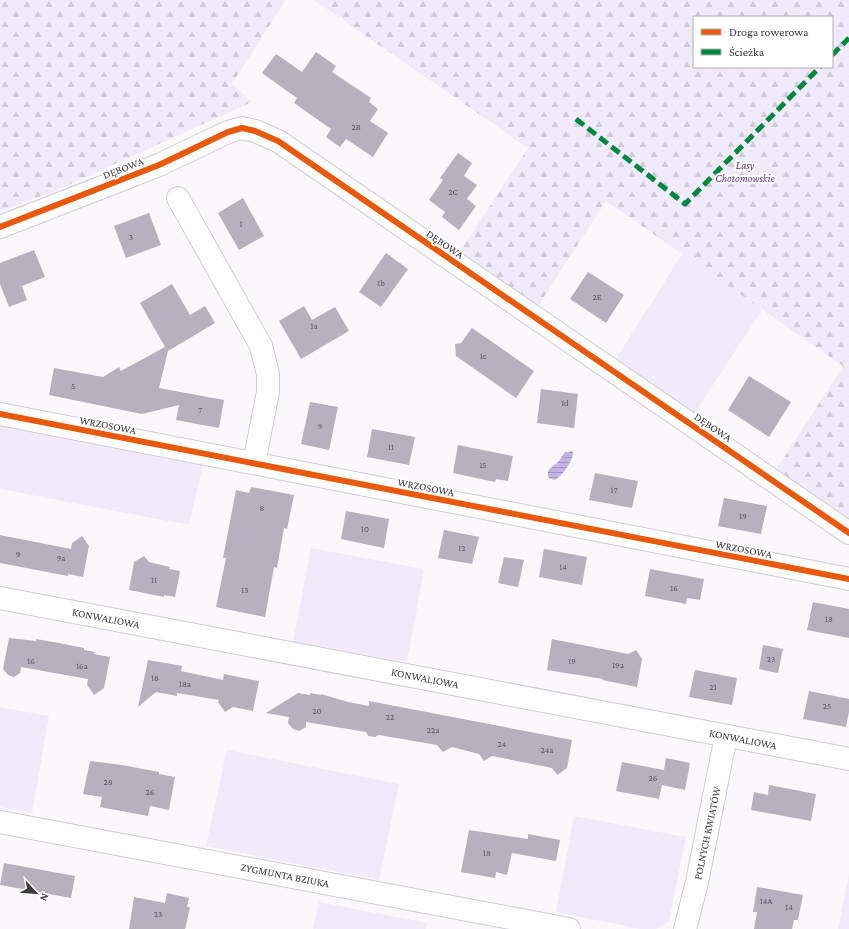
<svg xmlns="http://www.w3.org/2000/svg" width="849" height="929" font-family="'Crimson Pro',serif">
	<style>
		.grass { fill: #f0eafb }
		.forest { fill: url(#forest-firs); fill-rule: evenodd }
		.water { fill: url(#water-rules) }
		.building { fill: #b6b0bf }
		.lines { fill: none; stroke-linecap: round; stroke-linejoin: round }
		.minor-casing { stroke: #ceccd2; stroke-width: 24 }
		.minor { stroke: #fefeff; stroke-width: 22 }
		.quiet { stroke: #00873e; stroke-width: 5; stroke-dasharray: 10 5; stroke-linecap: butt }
		.cycleway-casing { stroke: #fff; stroke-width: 8 }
		.cycleway { stroke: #e8590c; stroke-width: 6 }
		.labels { text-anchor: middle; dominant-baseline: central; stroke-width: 4; stroke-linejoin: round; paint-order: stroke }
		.number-label { font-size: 9px; fill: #5c5861 }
		.park-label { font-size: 11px; font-style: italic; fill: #5c3c89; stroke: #fff }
		.street-label { font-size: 11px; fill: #3e3b42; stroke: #fff }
	</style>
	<defs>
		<pattern id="forest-firs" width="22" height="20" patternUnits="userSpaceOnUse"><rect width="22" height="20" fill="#f0eafb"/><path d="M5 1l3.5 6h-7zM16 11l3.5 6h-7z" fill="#cfcad8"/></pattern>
		<pattern id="water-rules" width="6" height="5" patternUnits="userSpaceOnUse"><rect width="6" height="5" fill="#c3b3e1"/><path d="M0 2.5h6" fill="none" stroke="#a093b8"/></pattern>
	</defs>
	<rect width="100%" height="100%" fill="#faf8fd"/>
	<path class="grass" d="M682,254L762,310L694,414L614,362Z
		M0,425L203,464L189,525L0,489Z
		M311,548L424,569L407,662L293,642Z
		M0,707L49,716L32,813L0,807Z
		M227,750L399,784L379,880L206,846Z
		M574,816L686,837L669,921L656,929H640L556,912Z
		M849,874V929H838Z
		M319,902L427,923L426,929H313Z"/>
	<path class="forest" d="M0,0H286L232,84L252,102L55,191L0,211Z
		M314,0H849V523L776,470L843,366L606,201L537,308L458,255L528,148ZM694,17H832V67H694Z"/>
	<path class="water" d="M571,451L573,452C573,461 563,475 555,480L549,478C545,469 553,467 558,462C561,459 562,456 564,453L567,452L568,453Z"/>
	<path class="building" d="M316,52L336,66L332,72L371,98L369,102L378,109L370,121L388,133L373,157L346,139L340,147L326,137L331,129L294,103L297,98L262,73L276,54L302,72Z
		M458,153L472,163L464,176L477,185L467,199L476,206L459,230L442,217L445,212L429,200L443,180L440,178Z
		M243,198L264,236L239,250L218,213Z
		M149,213L161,245L126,258L114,226Z
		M34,250L45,277L22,286L27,300L9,307L0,284V263Z
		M386,253L408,269L381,307L359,292Z
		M588,272L624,295L606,323L570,299Z
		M172,284L190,315L205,306L215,323L168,351L159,388L224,400L219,428L176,420L179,405L142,414L49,395L54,368L103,377L119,367L121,371L165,347L140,303Z
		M304,306L312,320L335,307L349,331L301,359L279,321Z
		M472,328L534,371L516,398L456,356L455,344L461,343Z
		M749,376L791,402L769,437L728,410Z
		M541,389L578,394L574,428L537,423Z
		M310,402L338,407L329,450L301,444Z
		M372,429L415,437L409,465L367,457Z
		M458,445L513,456L508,481L496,479L495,482L453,473Z
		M595,473L638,481L632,508L589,500Z
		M251,487L294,495L287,529L284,528L277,568L274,567L265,617L216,607L226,558H223L236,490L249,493Z
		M724,498L767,506L761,534L718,526Z
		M346,511L389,519L384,548L341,539Z
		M444,530L479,537L472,564L438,558Z
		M0,535L71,549L72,543L82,536L89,546L83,577L68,574V576L0,563Z
		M544,549L587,557L582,585L539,577Z
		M144,556L149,562L170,567L169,569L180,571L175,597L164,595V597L129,590L134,562Z
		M504,557L524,560L518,587L498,583Z
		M650,569L704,579L700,600L687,598L686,604L645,596Z
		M813,602L849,609V638L807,630Z
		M9,638L36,641V639L59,643L84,648V650L95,652L94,654L110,657L104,688L94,695L87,685L88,679L21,667L20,673L14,677L8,675L3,669Z
		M552,639L628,654L636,650L642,659L637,687L602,680L603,679L547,670Z
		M763,645L783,649L778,673L759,669Z
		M148,660L182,666L181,671L223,680L224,674L259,681L253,711L233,707L225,712L218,702L219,700L177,693V696L156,692L138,707Z
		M695,670L737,678L732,705L689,697Z
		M809,691L849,699V712L846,727L803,719Z
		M298,693L310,695V693L321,695V694L348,702L369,706V701L572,740L567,768L557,775L552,768L492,756L484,761L479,754L452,747L443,752L437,745L379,735L375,737L368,736L366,732L306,722V727L299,731L293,729L288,723L289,717L266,713Z
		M666,758L690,763L685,790L662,785L659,799L616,791L622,762L664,770Z
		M90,761L122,765L159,772V774L175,777L169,810L150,806L148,816L100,807L102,797L83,794Z
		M769,785L816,794L811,821L751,810L754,792L768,795Z
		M469,830L528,839V834L560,840L556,861L512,853L507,875L496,872L495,878L461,872Z
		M4,863L75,876L71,898L0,885Z
		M757,887L803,895L798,920H794L792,929H754L757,912H753Z
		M167,893L189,898L187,907H190L185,929H129L134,897L165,903Z"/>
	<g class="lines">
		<g class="minor-casing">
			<path id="minor" d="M178,198L261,346L268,374V392L254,463
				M0,227L159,165L228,132L242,128L255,131L278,141L849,533
				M0,414L849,579
				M0,598L849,759
				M0,822L569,929
				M685,929L697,882L726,736"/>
		</g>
		<use href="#minor" class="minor"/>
		<path class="quiet" d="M832,55L849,38
			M576,119L685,204L820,67"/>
		<g class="cycleway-casing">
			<path id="cycleway" d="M0,227L159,165L228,132L242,128L255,131L278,141L849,533
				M0,414L849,579"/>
		</g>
		<use href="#cycleway" class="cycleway"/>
	</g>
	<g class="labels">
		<g class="number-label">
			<text x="356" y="127">2B</text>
			<text x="453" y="192">2C</text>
			<text x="241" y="224">1</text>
			<text x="131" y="237">3</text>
			<text x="381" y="283">1b</text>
			<text x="597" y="297">2E</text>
			<text x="314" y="326">1a</text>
			<text x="483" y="356">1c</text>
			<text x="73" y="386">5</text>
			<text x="565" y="403">1d</text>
			<text x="200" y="410">7</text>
			<text x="320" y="426">9</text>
			<text x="391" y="447">11</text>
			<text x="483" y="465">15</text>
			<text x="614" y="490">17</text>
			<text x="262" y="508">8</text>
			<text x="743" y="516">19</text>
			<text x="365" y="529">10</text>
			<text x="462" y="548">12</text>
			<text x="18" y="554">9</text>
			<text x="61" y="558">9a</text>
			<text x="563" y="567">14</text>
			<text x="154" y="580">11</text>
			<text x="674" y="588">16</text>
			<text x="245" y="590">13</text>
			<text x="829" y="619">18</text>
			<text x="771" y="659">23</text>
			<text x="31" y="661">16</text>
			<text x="572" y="661">19</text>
			<text x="618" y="665">19a</text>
			<text x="82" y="666">16a</text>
			<text x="155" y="678">18</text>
			<text x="185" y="684">18a</text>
			<text x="713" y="687">21</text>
			<text x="827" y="706">25</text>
			<text x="317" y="711">20</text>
			<text x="390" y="717">22</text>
			<text x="433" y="730">22a</text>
			<text x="502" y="744">24</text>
			<text x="547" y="750">24a</text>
			<text x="653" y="778">26</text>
			<text x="108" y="782">28</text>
			<text x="150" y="792">26</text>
			<text x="487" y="853">18</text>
			<text x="766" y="901">14A</text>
			<text x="789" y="907">14</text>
			<text x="158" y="914">23</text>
		</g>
		<g class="park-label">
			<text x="745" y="165">Lasy<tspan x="745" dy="13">Chotomowskie</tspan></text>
		</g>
		<g class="street-label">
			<text transform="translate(123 168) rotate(-21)">DĘBOWA</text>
			<text transform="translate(445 244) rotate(34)">DĘBOWA</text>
			<text transform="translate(108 425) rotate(11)">WRZOSOWA</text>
			<text transform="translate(713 427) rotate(34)">DĘBOWA</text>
			<text transform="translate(426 487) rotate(11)">WRZOSOWA</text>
			<text transform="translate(744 549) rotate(11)">WRZOSOWA</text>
			<text transform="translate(106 618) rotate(11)">KONWALIOWA</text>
			<text transform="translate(425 678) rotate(11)">KONWALIOWA</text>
			<text transform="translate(743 739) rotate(11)">KONWALIOWA</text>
			<text transform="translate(707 833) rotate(-78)">POLNYCH KWIATÓW</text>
			<text transform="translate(285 875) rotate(11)">ZYGMUNTA BZIUKA</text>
		</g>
	</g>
	<rect x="693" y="16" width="140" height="52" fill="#ffffff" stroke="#b2b1b3"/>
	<rect x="701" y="29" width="20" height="6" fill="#e8590c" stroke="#b2b1b3"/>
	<text x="729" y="36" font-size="12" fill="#3e3b42">Droga rowerowa</text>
	<rect x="701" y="49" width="20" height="6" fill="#00873e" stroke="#b2b1b3"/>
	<text x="729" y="56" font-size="12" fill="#3e3b42">Ścieżka</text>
	<g transform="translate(36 893) rotate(116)" stroke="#ffffff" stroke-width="3" paint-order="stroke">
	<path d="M0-3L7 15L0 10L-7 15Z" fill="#3e3b42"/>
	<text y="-6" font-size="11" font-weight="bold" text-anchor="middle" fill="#3e3b42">N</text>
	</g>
</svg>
